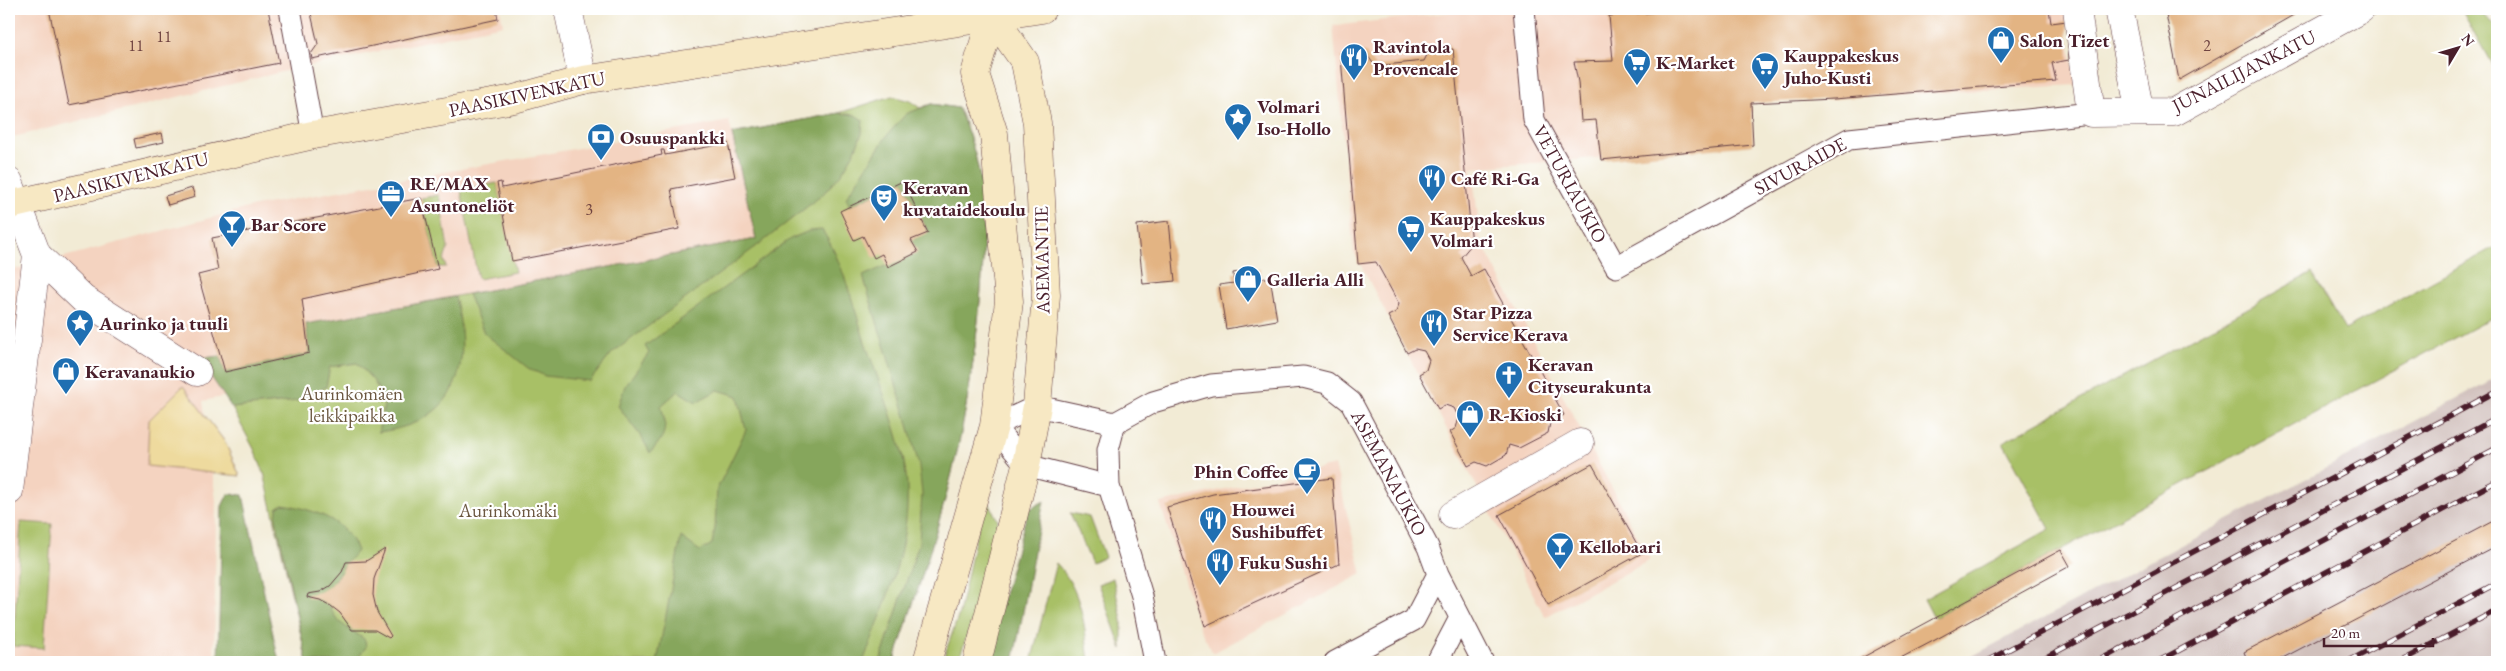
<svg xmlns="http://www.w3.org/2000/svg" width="2506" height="671" font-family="'EB Garamond',serif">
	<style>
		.built { fill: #f4d3c0 }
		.industrial { fill: #d0c0bc }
		.green { fill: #a8c066; stroke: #797048 }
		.forest { fill: #86a65b; stroke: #686243 }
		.sand { fill: #eeda9e; stroke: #9c7c64 }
		.building { fill: #e3b483 }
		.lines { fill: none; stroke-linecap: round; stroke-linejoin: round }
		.lane-casing { stroke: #633e44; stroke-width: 23 }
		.street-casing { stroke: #633e44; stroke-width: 29 }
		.secondary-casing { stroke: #633e44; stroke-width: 29 }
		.lane { stroke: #fff; stroke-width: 21 }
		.street { stroke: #fff; stroke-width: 28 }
		.secondary { stroke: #f7e8c3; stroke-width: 28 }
		.rail-casing { stroke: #4a1f2b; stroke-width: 5.5 }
		.rail { stroke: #fff; stroke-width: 4; stroke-dasharray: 11; stroke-linecap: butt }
		.labels { text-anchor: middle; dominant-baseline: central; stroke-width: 4.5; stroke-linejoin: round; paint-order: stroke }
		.number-label { font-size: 16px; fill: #704441 }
		.poi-label { font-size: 19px; font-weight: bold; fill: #4a1f2b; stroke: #fff; text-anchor: start }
		.street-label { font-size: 19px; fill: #4a1f2b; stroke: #fff }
		.park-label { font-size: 19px; fill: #6b5740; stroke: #fff }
	</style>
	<rect width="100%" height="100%" fill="#fff"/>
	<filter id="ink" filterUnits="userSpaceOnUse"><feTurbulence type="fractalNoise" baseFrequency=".02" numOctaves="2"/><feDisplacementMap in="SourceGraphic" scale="10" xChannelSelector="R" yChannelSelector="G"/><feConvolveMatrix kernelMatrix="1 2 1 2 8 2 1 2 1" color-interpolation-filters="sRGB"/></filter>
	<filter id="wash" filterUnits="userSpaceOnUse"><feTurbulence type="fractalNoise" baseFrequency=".0096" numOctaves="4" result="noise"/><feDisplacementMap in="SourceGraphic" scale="20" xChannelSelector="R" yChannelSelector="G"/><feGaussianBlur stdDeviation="1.12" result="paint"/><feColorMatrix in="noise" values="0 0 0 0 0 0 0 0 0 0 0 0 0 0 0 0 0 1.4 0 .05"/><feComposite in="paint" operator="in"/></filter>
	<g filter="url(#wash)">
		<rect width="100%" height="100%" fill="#f2ebd5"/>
		<path class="built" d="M9,9H500L503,25L290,70L9,138Z
			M1478,9H2064L2076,85L1751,103L1753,145L1472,168L1481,242L1650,560L1545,617L1354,252L1333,26Z
			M729,121L756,239L315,323L324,376L203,401L216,501L214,662H9V269H19L255,206Z
			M1335,465L1362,574L1213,653L1199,627L1160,503Z"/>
		<path class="industrial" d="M2497,377V656L2485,662H1961Z"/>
		<path class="green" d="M2461,9L2479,12L2497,27V74Z
			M892,96L910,101L920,108L931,104L958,108C989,174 986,231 980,301C974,365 964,430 947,492C932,549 912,606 894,662H307L264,473L254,449L232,408L297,401L326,387L315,323L756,239L732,134L839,113Z
			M497,183L515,272L478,279L461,190Z
			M439,195L448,248L444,260L446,267H438L421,198Z
			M2497,246V315L1934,618L1924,599L2050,529L2003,442L2312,273L2345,330Z
			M989,503L998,521L974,615L958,662H942L959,614L981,513Z
			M1070,513L1090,517L1105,557L1092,563Z
			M21,522L52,524L44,648L13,646Z
			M1056,563C1082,590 1085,627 1089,662H1031Z
			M1113,578L1122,620V649L1098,584Z"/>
		<path class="forest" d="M931,104L958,108C989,174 986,231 980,301C974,365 964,430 947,492C932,549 912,606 894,662H880L919,543L922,494L919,466L906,417L863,276L917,252L911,240L928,232L903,181L850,206L846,198L888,134L906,114Z
			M839,113L855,115L863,120L862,133L854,153L842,173L822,195L765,240L612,353L590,381L545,376L528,368L484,333L468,294L756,239L732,134Z
			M822,230C842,259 853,304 864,339C877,377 894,418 903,457C919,526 887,599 863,662H657L681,537L700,551L712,544L715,528L717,489L746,430L738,396L718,390L696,402L678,391L661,406C668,429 666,435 650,453L642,438L618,406L625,386L649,353L645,346L790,239L809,231Z
			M455,297C473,366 458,423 378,432L385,401L373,380L357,363L330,367L326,387L297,401L232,408L202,363V358L220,356L225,372L309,353L306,324Z
			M228,494L243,495L279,662H218L222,506Z
			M1044,501C1032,555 1025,609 1013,662H985L1028,510Z
			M283,504C313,510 345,518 357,551C343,568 316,595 337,619C344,628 356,632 365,640L366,647L355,662H307L276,518L277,508Z"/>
		<path class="sand" d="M183,386L225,442L240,476L147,466L149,420Z"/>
		<g id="blocks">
			<path class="building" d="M49,9H268L279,63L69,105Z
				M310,9H496L498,19L312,59L311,54L318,44Z
				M1697,9H2049L2051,23L2067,21L2069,60L2052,63L2056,81L1834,99L1751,103L1753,145L1601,160L1596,120L1581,121L1578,82L1574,62L1613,61L1609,16Z
				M2165,9H2304L2179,80Z
				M1450,45V49H1453L1472,244L1461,257L1471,276L1484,269L1564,415L1550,423L1548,433L1519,448L1509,445L1506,455L1487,466L1476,462L1468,466L1450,432L1456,428L1459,418L1454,408L1445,405L1438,409L1419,374L1426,370L1429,360L1424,351L1415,349L1407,353L1388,316L1396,312L1399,304L1376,262L1358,264L1341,57H1344V53L1365,52L1375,66L1424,61L1431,47Z
				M162,133L164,142L136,148L134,139Z
				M728,143L735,177L671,189L679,229L512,261L497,183L501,182L502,188L662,155L661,150H664L665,155Z
				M903,181L928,233L911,240L918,252L888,267L882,254L874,258L863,236L854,240L840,211Z
				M192,188L195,197L168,205L165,196Z
				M421,198L438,269L302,299L309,353L225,372L198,275L218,270L212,238Z
				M1169,221L1175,281L1143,284L1137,225Z
				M1259,269L1261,279L1270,277L1277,320L1226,329L1219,285L1234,283L1233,273Z
				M1592,464L1642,553L1548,605L1499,515Z
				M1332,478L1339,564L1205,626L1167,507L1213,494Z
				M2497,519V546L2275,662H2248L2244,652Z
				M385,549L374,579L373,595L377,612L391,636L389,638L375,630H352L340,613L331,606L320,600L307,597L308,594L320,592L330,586L342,572L346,562L366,561Z
				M2061,550L2070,566L1935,640L1893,662H1854Z"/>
		</g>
	</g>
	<g filter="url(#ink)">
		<use href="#blocks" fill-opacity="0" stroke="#633e44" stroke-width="1"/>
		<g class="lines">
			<g class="lane-casing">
				<path id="lane" d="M290,9L313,135
					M1524,9L1534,120L1616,267L1849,139L2091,113
					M1109,486L1108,450L1115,423
					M1155,662L1142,596L1109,486L1026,465L994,426L1037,406L1115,423L1153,402L1211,385L1303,377L1327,383L1351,402L1428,547L1438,574L1483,662
					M1335,662L1414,620L1438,574
					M1437,662L1460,618"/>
			</g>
			<g class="street-casing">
				<path id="street" d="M568,9L583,80
					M2077,9L2091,113L2174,112L2361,9
					M2119,9L2140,112
					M9,182L37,255L9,491
					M37,255L83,299L197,372
					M1453,515L1580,443"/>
			</g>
			<g class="secondary-casing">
				<path id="secondary" d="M9,205L313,135L514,99L583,80L1042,9
					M927,662L994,426L1009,301L994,134L975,74L992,15
					M977,662L1026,465L1037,406L1046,295L1037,123L1025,62L992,15"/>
			</g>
			<use href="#lane" class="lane"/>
			<use href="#street" class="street"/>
			<use href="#secondary" class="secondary"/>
			<g class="rail-casing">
				<path id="rail" d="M1985,662L2497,391
					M2037,662L2497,418
					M2096,662L2497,448
					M2157,662L2497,481
					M2347,662L2497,583
					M2399,662L2497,610"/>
			</g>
			<use href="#rail" class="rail"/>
		</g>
	</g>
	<defs>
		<g id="shop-pin" transform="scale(1.4375)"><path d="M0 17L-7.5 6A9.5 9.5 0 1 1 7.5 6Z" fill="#1f6fb2" stroke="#fff"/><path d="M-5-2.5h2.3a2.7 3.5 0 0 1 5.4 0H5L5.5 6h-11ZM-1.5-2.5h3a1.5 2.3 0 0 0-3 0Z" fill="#fff"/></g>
		<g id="restaurant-pin" transform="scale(1.4375)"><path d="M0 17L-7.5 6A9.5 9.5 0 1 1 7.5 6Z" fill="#1f6fb2" stroke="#fff"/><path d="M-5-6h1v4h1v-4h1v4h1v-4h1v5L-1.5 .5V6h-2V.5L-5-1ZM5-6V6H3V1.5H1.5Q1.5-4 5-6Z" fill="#fff"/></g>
		<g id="supermarket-pin" transform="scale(1.4375)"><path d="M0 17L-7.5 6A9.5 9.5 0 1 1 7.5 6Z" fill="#1f6fb2" stroke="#fff"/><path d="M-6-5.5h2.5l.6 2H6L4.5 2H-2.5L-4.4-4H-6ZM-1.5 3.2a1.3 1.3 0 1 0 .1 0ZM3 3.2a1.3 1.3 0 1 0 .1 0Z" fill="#fff"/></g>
		<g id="sight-pin" transform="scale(1.4375)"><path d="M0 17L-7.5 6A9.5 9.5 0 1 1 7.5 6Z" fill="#1f6fb2" stroke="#fff"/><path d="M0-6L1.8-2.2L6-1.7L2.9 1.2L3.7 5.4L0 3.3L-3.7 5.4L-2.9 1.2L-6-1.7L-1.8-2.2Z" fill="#fff"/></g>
		<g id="bank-pin" transform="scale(1.4375)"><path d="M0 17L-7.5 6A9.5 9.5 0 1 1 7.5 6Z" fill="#1f6fb2" stroke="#fff"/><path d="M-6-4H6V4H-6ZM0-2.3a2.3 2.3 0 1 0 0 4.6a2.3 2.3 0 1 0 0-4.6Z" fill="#fff"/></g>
		<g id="office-pin" transform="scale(1.4375)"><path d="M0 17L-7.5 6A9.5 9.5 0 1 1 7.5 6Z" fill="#1f6fb2" stroke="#fff"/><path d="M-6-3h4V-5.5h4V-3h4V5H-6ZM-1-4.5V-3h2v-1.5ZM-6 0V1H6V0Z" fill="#fff"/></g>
		<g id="theatre-pin" transform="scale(1.4375)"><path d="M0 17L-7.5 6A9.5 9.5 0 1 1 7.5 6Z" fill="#1f6fb2" stroke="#fff"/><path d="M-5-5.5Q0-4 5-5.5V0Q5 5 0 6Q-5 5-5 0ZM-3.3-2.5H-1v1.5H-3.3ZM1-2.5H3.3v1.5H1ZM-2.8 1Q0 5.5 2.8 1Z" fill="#fff"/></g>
		<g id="bar-pin" transform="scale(1.4375)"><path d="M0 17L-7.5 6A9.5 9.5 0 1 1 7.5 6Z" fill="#1f6fb2" stroke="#fff"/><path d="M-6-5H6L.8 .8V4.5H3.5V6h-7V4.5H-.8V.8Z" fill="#fff"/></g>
		<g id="church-pin" transform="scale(1.4375)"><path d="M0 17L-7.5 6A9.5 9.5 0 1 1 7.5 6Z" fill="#1f6fb2" stroke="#fff"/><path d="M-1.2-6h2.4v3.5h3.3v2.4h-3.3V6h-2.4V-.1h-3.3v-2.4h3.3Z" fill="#fff"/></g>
		<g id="cafe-pin" transform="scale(1.4375)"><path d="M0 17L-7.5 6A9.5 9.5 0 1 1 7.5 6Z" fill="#1f6fb2" stroke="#fff"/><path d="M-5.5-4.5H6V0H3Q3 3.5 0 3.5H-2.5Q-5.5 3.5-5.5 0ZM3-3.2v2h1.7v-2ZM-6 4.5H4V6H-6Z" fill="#fff"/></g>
	</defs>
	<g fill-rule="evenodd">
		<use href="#shop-pin" x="2001" y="40"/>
		<use href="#restaurant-pin" x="1354" y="57"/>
		<use href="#supermarket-pin" x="1637" y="62"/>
		<use href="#supermarket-pin" x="1765" y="66"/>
		<use href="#sight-pin" x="1238" y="117"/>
		<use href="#bank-pin" x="601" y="137"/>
		<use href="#restaurant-pin" x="1432" y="178"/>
		<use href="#office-pin" x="391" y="194"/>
		<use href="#theatre-pin" x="884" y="198"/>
		<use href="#bar-pin" x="232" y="224"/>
		<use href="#supermarket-pin" x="1411" y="229"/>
		<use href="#shop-pin" x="1248" y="279"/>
		<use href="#sight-pin" x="80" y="323"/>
		<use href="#restaurant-pin" x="1434" y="323"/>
		<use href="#shop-pin" x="66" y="371"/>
		<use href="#church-pin" x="1509" y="375"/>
		<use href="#shop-pin" x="1470" y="414"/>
		<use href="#cafe-pin" x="1307" y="471"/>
		<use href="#restaurant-pin" x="1213" y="520"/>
		<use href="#bar-pin" x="1560" y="546"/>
		<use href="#restaurant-pin" x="1220" y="562"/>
	</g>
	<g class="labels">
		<g class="number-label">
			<text x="164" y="36">11</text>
			<text x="136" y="45">11</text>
			<text x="2207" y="45">2</text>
			<text x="589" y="209">3</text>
		</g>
		<g class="poi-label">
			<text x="2020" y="40">Salon Tizet</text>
			<text x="1373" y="46">Ravintola<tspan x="1373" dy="22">Provencale</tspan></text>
			<text x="1784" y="55">Kauppakeskus<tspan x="1784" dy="22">Juho-Kusti</tspan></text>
			<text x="1656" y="62">K-Market</text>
			<text x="1257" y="106">Volmari<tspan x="1257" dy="22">Iso-Hollo</tspan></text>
			<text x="620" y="137">Osuuspankki</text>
			<text x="1451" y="178">Café Ri-Ga</text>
			<text x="410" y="183">RE/MAX<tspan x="410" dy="22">Asuntoneliöt</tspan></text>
			<text x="903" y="187">Keravan<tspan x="903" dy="22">kuvataidekoulu</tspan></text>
			<text x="1430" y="218">Kauppakeskus<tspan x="1430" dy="22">Volmari</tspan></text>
			<text x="251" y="224">Bar Score</text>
			<text x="1267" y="279">Galleria Alli</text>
			<text x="1453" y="312">Star Pizza<tspan x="1453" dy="22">Service Kerava</tspan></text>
			<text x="99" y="323">Aurinko ja tuuli</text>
			<text x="1528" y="364">Keravan<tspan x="1528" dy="22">Cityseurakunta</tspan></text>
			<text x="85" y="371">Keravanaukio</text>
			<text x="1489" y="414">R-Kioski</text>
			<text x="1288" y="471" text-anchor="end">Phin Coffee</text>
			<text x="1232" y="509">Houwei<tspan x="1232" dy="22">Sushibuffet</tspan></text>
			<text x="1579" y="546">Kellobaari</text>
			<text x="1239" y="562">Fuku Sushi</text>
		</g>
		<g class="street-label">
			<text transform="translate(2244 71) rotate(-27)">JUNAILIJANKATU</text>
			<text transform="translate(527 94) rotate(-12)">PAASIKIVENKATU</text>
			<text transform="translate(1800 166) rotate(-28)">SIVURAIDE</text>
			<text transform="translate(131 177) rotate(-14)">PAASIKIVENKATU</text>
			<text transform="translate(1570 184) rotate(61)">VETURIAUKIO</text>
			<text transform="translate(1042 260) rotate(-91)">ASEMANTIE</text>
			<text transform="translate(1389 473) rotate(62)">ASEMANAUKIO</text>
		</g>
		<g class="park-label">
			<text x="352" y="393">Aurinkomäen<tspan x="352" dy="22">leikkipaikka</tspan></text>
			<text x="508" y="510">Aurinkomäki</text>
		</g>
	</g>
	<rect width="2506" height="671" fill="none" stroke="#fff" stroke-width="30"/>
	<g transform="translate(2458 48) rotate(52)" stroke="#ffffff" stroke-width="4" paint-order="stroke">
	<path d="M0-4L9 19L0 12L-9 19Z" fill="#4a1f2b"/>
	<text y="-8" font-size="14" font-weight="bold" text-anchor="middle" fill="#4a1f2b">N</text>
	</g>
	<path d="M2324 638v8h109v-8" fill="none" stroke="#4a1f2b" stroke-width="2.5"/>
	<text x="2331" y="638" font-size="15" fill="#4a1f2b" stroke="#ffffff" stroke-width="4" paint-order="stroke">20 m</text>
</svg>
